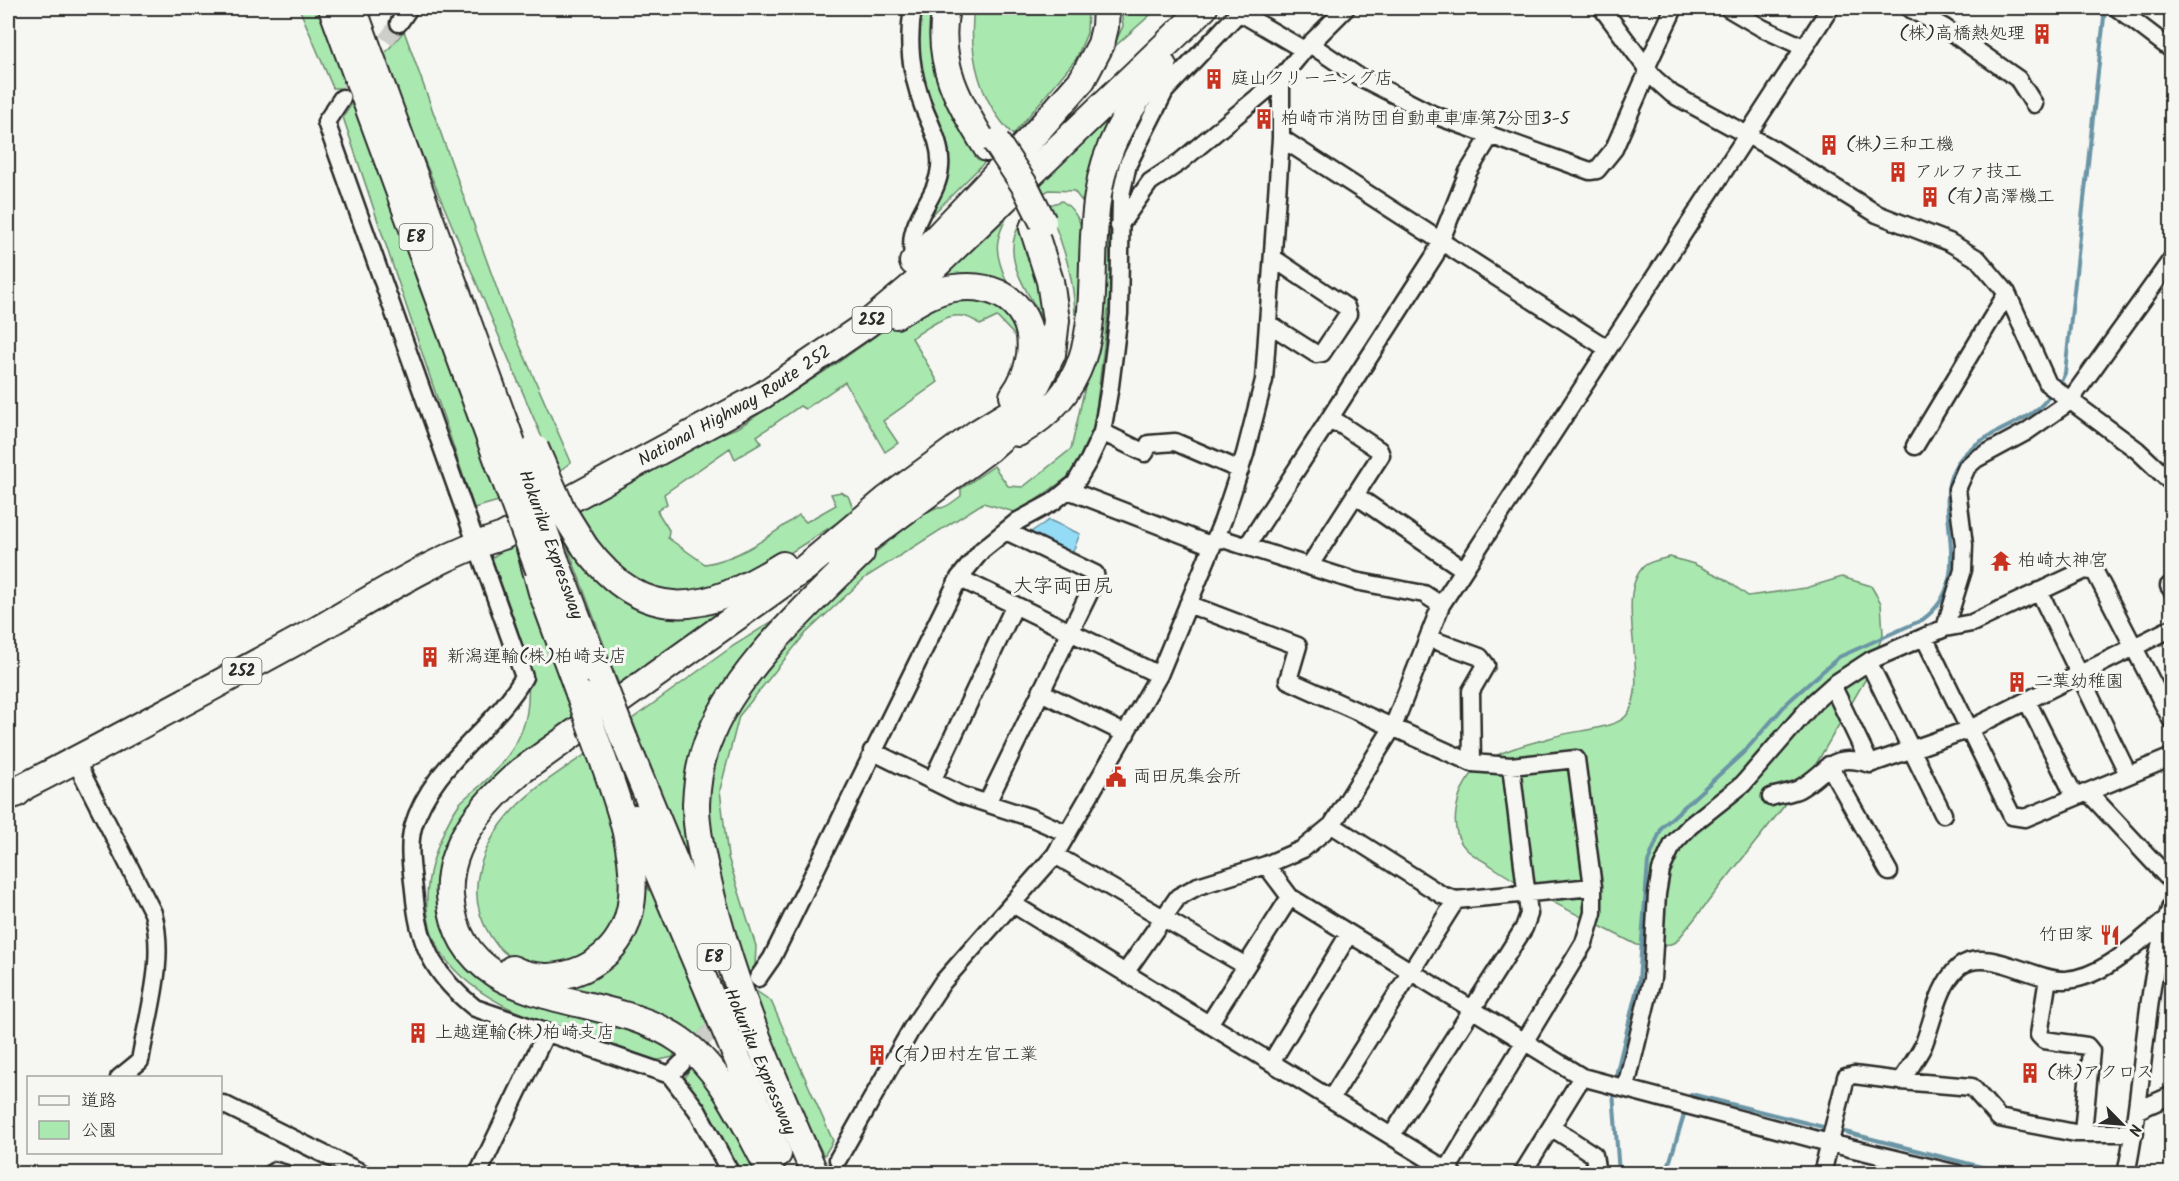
<svg xmlns="http://www.w3.org/2000/svg" width="2179" height="1181" font-family="Kalam,'Klee One',sans-serif">
	<style>
		.green { fill: #a9e8af; stroke: #6a8a6d; stroke-width: 1.5 }
		.water { fill: #94dbf6; stroke: #6a95a5; stroke-width: 1.5 }
		.lines { fill: none; stroke-linecap: round; stroke-linejoin: round }
		.stream { stroke: #6a95a5; stroke-width: 4 }
		.minor-tunnel { stroke: #cdcdca; stroke-width: 16; stroke-dasharray: 16 8; stroke-linecap: butt }
		.minor-casing { stroke: #2b2b2b; stroke-width: 21 }
		.highway-casing { stroke: #2b2b2b; stroke-width: 30 }
		.minor { stroke: #f6f6f2; stroke-width: 16 }
		.highway { stroke: #f6f6f2; stroke-width: 26 }
		.highway-bridge-casing { stroke: #2b2b2b; stroke-width: 30; stroke-linecap: butt }
		.highway-bridge { stroke: #f6f6f2; stroke-width: 26 }
		.labels { text-anchor: middle; dominant-baseline: central; stroke-width: 6; stroke-linejoin: round; paint-order: stroke }
		.shield { fill: #f6f6f2; stroke: #686867; stroke-width: 1.5 }
		.shield-label { font-size: 16px; font-weight: bold; fill: #2b2b2b }
		.poi-label { font-size: 18px; fill: #2b2b2b; stroke: #f6f6f2; text-anchor: start }
		.street-label { font-size: 18px; fill: #2b2b2b; stroke: #f6f6f2 }
		.neighbourhood-label { font-size: 20px; fill: #2b2b2b; stroke: #f6f6f2 }
	</style>
	<rect width="100%" height="100%" fill="#f6f6f2"/>
	<filter id="ink" filterUnits="userSpaceOnUse"><feTurbulence type="fractalNoise" baseFrequency=".0167" numOctaves="2"/><feDisplacementMap in="SourceGraphic" scale="12" xChannelSelector="R" yChannelSelector="G"/><feConvolveMatrix kernelMatrix="1 2 1 2 8 2 1 2 1" color-interpolation-filters="sRGB"/></filter>
	<g filter="url(#ink)">
		<path class="green" d="M299,8H321L349,83L343,88H333Z
			M918,8H933L931,45L955,112L985,162L933,214L948,159L922,92L913,34Z
			M974,8H1088L1087,33L1076,59L1013,135C979,100 968,55 974,8Z
			M1121,8H1158L1112,49L1123,26Z
			M404,31L506,314L571,462L557,473L381,58Z
			M356,98L418,285L502,500L474,508L343,117Z
			M1115,107L1102,136L1088,209L1074,191L1049,190L1042,194L1036,182Z
			M1138,119L1119,165L1109,225L1111,288L1093,435L1072,474L1018,513L983,503L866,577L805,634L739,716L720,790L728,857L756,946L755,966L747,975C731,915 704,848 708,784C715,698 840,578 907,527C915,521 924,513 933,509C939,506 935,508 941,508C948,507 955,500 961,496V489L994,466L1008,486L1023,487L1071,449L1097,334L1110,168Z
			M1062,201C1098,225 1084,280 1075,315C1074,278 1064,247 1050,213L1049,205Z
			M1011,210C989,246 997,256 1011,293L939,283L935,272Z
			M1022,221L1033,241L1046,325C1029,293 997,256 1022,221Z
			M995,298L1016,322L1018,339L997,317L980,325C957,303 932,325 912,338L938,382L883,421L898,443L885,452L845,382L805,409L800,406L757,436L762,443L735,459L730,448L664,494L667,504L657,511L669,530L668,538L705,564C742,558 769,536 799,515L806,522L836,505L831,494L841,492L848,496L853,508L848,516L760,572L690,597L633,582L608,560L571,504L701,442L739,427L836,364L911,311L932,299Z
			M560,527L604,577L730,607L621,690Z
			M514,542L575,721L467,824L453,937L592,1013L676,1048L673,1057C664,1059 650,1063 642,1061C620,1055 600,1041 579,1034C558,1026 535,1021 515,1011C450,980 411,937 433,861C439,841 447,821 459,804C465,797 473,792 480,786C501,767 523,740 527,711C535,659 508,606 492,558Z
			M1670,557L1694,564L1725,579L1748,596L1806,588L1842,577L1871,586L1881,603L1883,634L1868,675L1812,771L1676,942L1659,948L1637,945C1589,920 1538,897 1493,867C1484,861 1473,856 1466,849C1452,835 1454,815 1459,798C1472,755 1515,748 1553,737C1570,731 1615,729 1626,716C1653,683 1612,598 1644,566C1650,561 1662,559 1670,557Z
			M792,609L742,659L708,708L694,743L702,884L676,830L632,719L733,646Z
			M586,754C599,774 605,803 613,826C617,838 624,853 625,865C626,873 623,884 622,892C614,943 576,978 522,962C509,958 498,948 491,937C462,893 481,845 514,809C535,787 561,771 586,754Z
			M644,883L655,897L707,1025L694,1039L553,990C614,978 642,946 644,883Z
			M756,991L771,1001L833,1141L824,1156L800,1108L757,1003Z
			M692,1063L725,1106L762,1173H739L727,1147L685,1078Z"/>
		<path class="water" d="M1049,520L1080,534L1072,554L1028,534Z"/>
		<g class="lines">
			<path class="stream" d="M2059,385L2065,373L2105,8
				M1615,1080L1639,980L1648,862L1662,827L1745,751L1788,702L1839,657L1922,620C1978,581 1932,511 1954,469C1970,437 2010,430 2036,410C2042,406 2047,399 2052,393
				M1613,1091L1619,1174
				M1689,1101L1691,1094L1827,1128
				M1837,1130L2009,1174
				M1666,1174L1686,1108"/>
			<path class="minor-tunnel" d="M342,98L399,23
				M687,1058L758,978
				M828,1174L838,1159"/>
			<g class="minor-casing">
				<path id="minor" d="M913,8C907,44 911,72 923,106C931,127 942,144 940,167C938,194 918,210 913,235C911,244 913,253 913,262
					M1602,8L1654,78L1672,94L1773,149L1877,214L1949,242L1978,259L2007,293L2048,384L2137,450L2172,483
					M1728,8L1762,28L1803,47
					M1909,8L1945,28L2018,79L2034,104
					M2117,8L2172,50
					M1239,12L1304,50
					M399,23L409,8
					M1310,44L1356,75L1434,115L1590,171L1597,170L1614,149L1648,71
					M1646,68L1674,8
					M342,98L326,122L524,677C494,730 431,765 413,827C407,850 413,876 415,900C420,949 437,978 475,1008L670,1075L697,1110L731,1174
					M1281,138L1608,349
					M1119,226L1150,182L1180,162L1281,78
					M1269,324L1316,354L1322,353L1348,314L1346,307L1273,258
					M1326,424L1435,255L1468,172L1491,135
					M1102,432L1145,453L1149,444L1175,442L1240,470
					M1915,446L2007,293
					M1068,490L1205,543L1223,539L1355,581L1424,594L1441,605
					M1355,495L1463,569
					M1247,546L1326,424L1337,422L1379,450L1381,455L1310,565
					M959,578L1159,675
					M2169,586L2172,590
					M2039,591L2128,774
					M1188,604L1298,646L1288,680L1472,763L1511,766L1576,759L1593,887V913L1584,943L1447,1170
					M1945,628L1963,570L1964,545L1957,489L1967,467L1976,459L2026,432L2069,402L2172,259
					M1924,637L2012,816L2025,818L2172,757
					M1428,638L1480,657L1486,665L1471,691L1472,763
					M1871,660L1870,665L1943,814
					M1041,692L1126,734
					M1836,693L1870,764
					M2027,701L2075,797
					M872,751L961,795L1032,818L1066,833
					M75,760L153,913C166,961 148,1013 140,1061L119,1078
					M1829,765L1889,872
					M932,781L1015,605
					M2088,792L2172,882
					M1771,797C1780,794 1791,793 1799,789C1829,772 1830,751 1870,764L1970,729L2172,628
					M987,803L1096,579L1095,574L1006,531
					M1332,825L1442,895L1456,900L1593,887
					M1055,855L1246,966
					M1266,865L1290,897L1582,1077L1829,1143L1958,1174
					M1013,904L1453,1174
					M1125,973L1178,897L1198,886L1266,865L1303,849L1332,825L1393,727L1441,605L1830,8
					M758,978L772,958L959,578L982,550L1018,521L1053,502L1075,484L1089,460L1102,432L1110,386L1119,314L1121,195L1128,164L1165,91L1243,8
					M2048,978L2039,1035L2044,1040L2087,1046L2091,1051L2083,1132
					M1209,1024L1290,897
					M1272,1061L1349,934
					M670,1075L682,1063
					M1901,1081L1972,1087L1999,1118L2075,1133H2135
					M1626,1087L1652,979L1657,894L1661,870L1673,844L1690,826L1743,784L1814,702L1833,685L1871,660L1945,628L1972,623L2085,570L2095,572L2172,721
					M1332,1097L1456,900
					M223,1104L364,1174
					M2138,1110L2172,1095
					M1551,1127L1594,1155L1597,1174
					M1392,1135L1524,928L1529,914L1511,766
					M838,1159L912,1028L942,983L1055,855L1159,675L1223,520L1245,454L1264,380L1281,138V78L1304,50L1346,8
					M270,1174L275,1171L286,1174
					M478,1174L546,1033
					M1522,1174L1582,1077
					M1822,1174L1846,1077L1854,1075L1901,1081C1908,1070 1917,1058 1923,1046C1933,1022 1938,985 1959,967C1986,945 2033,981 2065,980C2103,978 2138,942 2166,920L2172,921
					M2126,1174C2146,1083 2142,991 2172,903"/>
			</g>
			<g class="highway-casing">
				<g id="highway">
					<path d="M332,8L500,466"/>
					<path d="M353,8L517,457"/>
					<path d="M946,8C935,62 959,104 987,148"/>
					<path d="M913,262L1032,137L1082,80L1101,44L1105,27L1106,8"/>
					<path d="M896,315C914,304 932,291 954,288C1024,278 1052,342 1013,396"/>
					<path d="M1018,433C1116,377 1083,287 1098,195C1105,145 1130,103 1163,66"/>
					<path d="M585,547C646,628 706,613 783,565"/>
					<path d="M530,548L542,592L579,693"/>
					<path d="M840,559L989,449L1027,415"/>
					<path d="M556,562L600,677"/>
					<path d="M624,739L712,952"/>
					<path id="s1" d="M8,796L16,794L25,786C123,736 220,683 317,630C377,596 437,556 503,536L763,395L867,324L929,272L1204,8"/>
					<path d="M635,818L778,1154"/>
					<path d="M512,969C534,980 560,979 583,969C667,929 624,818 601,754"/>
					<path d="M772,1174C746,1128 724,1071 680,1040C605,987 460,1017 450,896C446,845 485,802 521,771L805,568L887,499L977,433L1013,411L1032,394L1052,354L1056,320L1050,281L1033,228"/>
					<path d="M815,1174C775,1083 736,994 712,898C705,868 696,835 696,804C697,780 701,756 711,734C737,670 812,601 861,553"/>
				</g>
			</g>
			<use href="#minor" class="minor"/>
			<use href="#highway" class="highway"/>
			<g class="highway-bridge-casing">
				<path id="highway-bridge" d="M996,142L1025,186L1043,222
					M535,448L562,510L585,547
					M517,457L556,562
					M500,466L539,570
					M600,677L624,739
					M579,693L601,754"/>
			</g>
			<use href="#highway-bridge" class="highway-bridge"/>
		</g>
	</g>
	<defs>
		<g id="building-bare" transform="scale(1.62)"><path d="M-4-6H4V6H1V3H-1V6H-4ZM-2.5-4.3h1.7v1.8h-1.7ZM.8-4.3h1.7v1.8H.8ZM-2.5-1h1.7V.8h-1.7ZM.8-1h1.7V.8H.8Z" fill="#c8321e" stroke="#f6f6f2" stroke-width="2.5" paint-order="stroke"/></g>
		<g id="temple-bare" transform="scale(1.62)"><path d="M0-6L5-2H3V0L6.5 2.5H4V6H1.5V3h-3V6H-4V2.5H-6.5L-3 0V-2H-5Z" fill="#c8321e" stroke="#f6f6f2" stroke-width="2.5" paint-order="stroke"/></g>
		<g id="civic-bare" transform="scale(1.62)"><path d="M-.6-6.5H3V-4.5H.6V-3L4-1V1h2V6H-6V1h2V-1L-.6-3ZM-1.2 2.5V6h2.4V2.5Z" fill="#c8321e" stroke="#f6f6f2" stroke-width="2.5" paint-order="stroke"/></g>
		<g id="restaurant-bare" transform="scale(1.62)"><path d="M-5-6h1v4h1v-4h1v4h1v-4h1v5L-1.5 .5V6h-2V.5L-5-1ZM5-6V6H3V1.5H1.5Q1.5-4 5-6Z" fill="#c8321e" stroke="#f6f6f2" stroke-width="2.5" paint-order="stroke"/></g>
	</defs>
	<g fill-rule="evenodd">
		<use href="#building-bare" x="2042" y="34"/>
		<use href="#building-bare" x="1214" y="79"/>
		<use href="#building-bare" x="1264" y="119"/>
		<use href="#building-bare" x="1829" y="145"/>
		<use href="#building-bare" x="1898" y="172"/>
		<use href="#building-bare" x="1930" y="197"/>
		<use href="#temple-bare" x="2001" y="561"/>
		<use href="#building-bare" x="430" y="657"/>
		<use href="#building-bare" x="2017" y="682"/>
		<use href="#civic-bare" x="1116" y="777"/>
		<use href="#restaurant-bare" x="2110" y="935"/>
		<use href="#building-bare" x="418" y="1033"/>
		<use href="#building-bare" x="877" y="1055"/>
		<use href="#building-bare" x="2030" y="1073"/>
	</g>
	<g class="labels">
		<g class="shield">
			<rect x="399.5" y="224" width="33" height="26" rx="4.5"/>
			<rect x="852.5" y="307" width="39" height="26" rx="4.5"/>
			<rect x="222.5" y="658" width="39" height="26" rx="4.5"/>
			<rect x="697.5" y="944" width="33" height="26" rx="4.5"/>
		</g>
		<g class="shield-label">
			<text x="416" y="237">E8</text>
			<text x="872" y="320">252</text>
			<text x="242" y="671">252</text>
			<text x="714" y="957">E8</text>
		</g>
		<g class="poi-label">
			<text x="2025" y="34" text-anchor="end">(株)高橋熱処理</text>
			<text x="1231" y="79">庭山クリーニング店</text>
			<text x="1281" y="119">柏崎市消防団自動車車庫第7分団3-5</text>
			<text x="1846" y="145">(株)三和工機</text>
			<text x="1915" y="172">アルファ技工</text>
			<text x="1947" y="197">(有)高澤機工</text>
			<text x="2018" y="561">柏崎大神宮</text>
			<text x="447" y="657">新潟運輸(株)柏崎支店</text>
			<text x="2034" y="682">二葉幼稚園</text>
			<text x="1133" y="777">両田尻集会所</text>
			<text x="2093" y="935" text-anchor="end">竹田家</text>
			<text x="435" y="1033">上越運輸(株)柏崎支店</text>
			<text x="894" y="1055">(有)田村左官工業</text>
			<text x="2047" y="1073">(株)アクロス</text>
		</g>
		<g class="street-label">
			<text stroke="none"><textPath href="#s1" startOffset="826">National Highway Route 252</textPath></text>
			<text transform="translate(550 545) rotate(70)">Hokuriku Expressway</text>
			<text transform="translate(759 1062) rotate(67)">Hokuriku Expressway</text>
		</g>
		<g class="neighbourhood-label">
			<text x="1063" y="587">大字両田尻</text>
		</g>
	</g>
	<rect width="2179" height="1181" fill="none" stroke="#f6f6f2" stroke-width="30"/>
	<rect x="15" y="15" width="2149" height="1151" fill="none" stroke="#2b2b2b" stroke-width="2" filter="url(#ink)"/>
	<rect x="27" y="1076" width="195" height="78" fill="#f6f6f2" stroke="#a5a5a2" stroke-width="1.5"/>
	<rect x="39" y="1096" width="30" height="9" fill="#f6f6f2" stroke="#a5a5a2" stroke-width="1.5"/>
	<text x="81" y="1106" font-size="18" fill="#2b2b2b">道路</text>
	<rect x="39" y="1121" width="30" height="18" fill="#a9e8af" stroke="#a5a5a2" stroke-width="1.5"/>
	<text x="81" y="1136" font-size="18" fill="#2b2b2b">公園</text>
	<g transform="translate(2122 1124) rotate(115)" stroke="#f6f6f2" stroke-width="4.5" paint-order="stroke">
	<path d="M0-4.5L10 22L0 15L-10 22Z" fill="#2b2b2b"/>
	<text y="-9" font-size="16" font-weight="bold" text-anchor="middle" fill="#2b2b2b">N</text>
	</g>
</svg>
